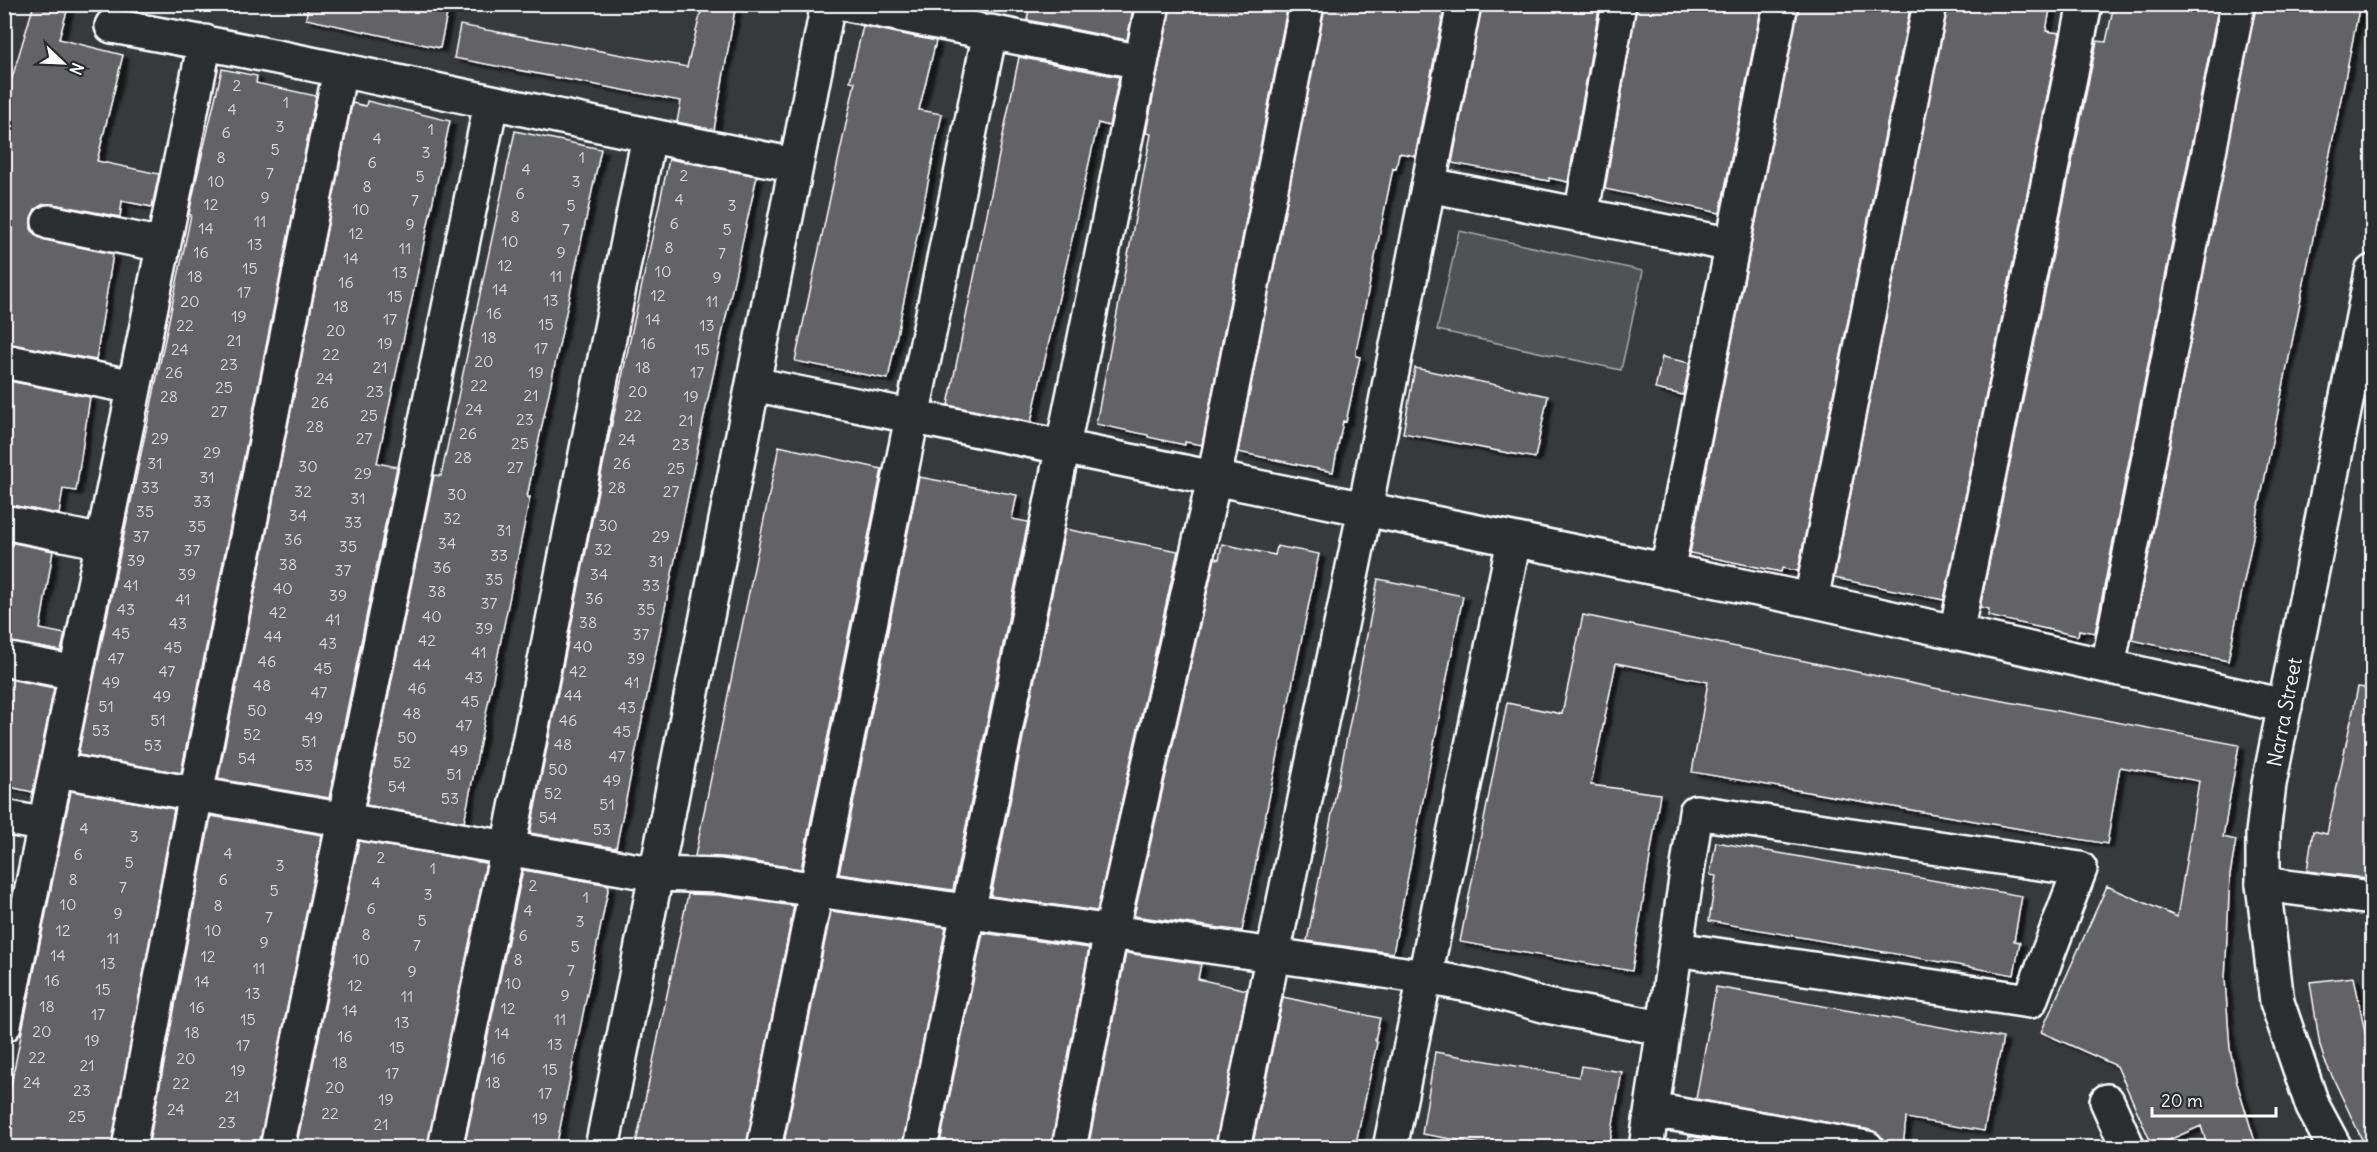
<svg xmlns="http://www.w3.org/2000/svg" width="2377" height="1152" font-family="Delius,sans-serif">
	<style>
		.green { fill: #505354; stroke: #a8a9aa; stroke-width: 1.5 }
		.building { fill: #636465; stroke: #fff; stroke-width: 1.5; filter: url(#shadow) }
		.lines { fill: none; stroke-linecap: round; stroke-linejoin: round }
		.street-casing { stroke: #fff; stroke-width: 38 }
		.secondary-casing { stroke: #fff; stroke-width: 38 }
		.street { stroke: #2a2d2e; stroke-width: 33 }
		.secondary { stroke: #2a2d2e; stroke-width: 33 }
		.labels { text-anchor: middle; dominant-baseline: central; stroke-width: 5; stroke-linejoin: round; paint-order: stroke }
		.number-label { font-size: 16px; fill: #d8d8d8 }
		.street-label { font-size: 20px; fill: #fff; stroke: #2a2d2e }
	</style>
	<defs>
		<filter id="shadow"><feDropShadow dx="6" dy="4" stdDeviation="1.5" flood-color="#0009"/></filter>
	</defs>
	<rect width="100%" height="100%" fill="#373a3b"/>
	<filter id="ink" filterUnits="userSpaceOnUse"><feTurbulence type="fractalNoise" baseFrequency=".0167" numOctaves="2"/><feDisplacementMap in="SourceGraphic" scale="12" xChannelSelector="R" yChannelSelector="G"/><feConvolveMatrix kernelMatrix="1 2 1 2 8 2 1 2 1" color-interpolation-filters="sRGB"/></filter>
	<g filter="url(#ink)">
		<path class="green" d="M1459,231L1643,271L1621,370L1437,330Z"/>
		<path class="building" d="M34,4H69L59,39L123,55L97,161L159,174L152,207L122,201L120,217L53,204H44L35,209L31,218V229L36,236L45,240L113,254L96,360L4,343V105Z
			M308,4H449L440,48L306,19Z
			M703,4H736L714,130L677,122L681,101L454,58L460,25L687,67Z
			M1030,4H1134L1127,40L1027,20Z
			M1171,4H1288L1202,445L1185,442V445L1148,437V435L1096,424L1151,134L1146,133Z
			M1325,4H1445L1415,156L1399,153L1396,169L1393,168L1356,351V356L1360,357L1346,422L1343,421L1333,472L1238,452Z
			M1482,4H1600L1568,182L1549,178V181L1452,163Z
			M1637,4H1762L1720,213L1605,189Z
			M1799,4H1911L1798,571L1782,568L1781,572L1690,553Z
			M1948,4H2051L2046,31L2060,33L1944,600L1834,578Z
			M2114,4H2219L2095,633L2079,630L2078,636L1988,616L1989,609L1980,607L2097,41L2106,42Z
			M2256,4H2360L2228,661L2132,640Z
			M863,26L936,41L919,110L942,114L888,379L795,361L855,82L850,81Z
			M1019,57L1119,77L1109,126L1098,123L1031,422L948,405Z
			M222,69L257,76L256,83L316,96L181,773L78,755L191,215L189,214L196,181Z
			M367,101L450,121L377,463L397,467L329,798L218,779L352,103L366,106Z
			M515,131L601,149L535,458L527,497H530L464,822L366,805L434,475L441,476Z
			M669,159L757,176L705,412L616,848L530,833L602,470Z
			M1662,357L1690,363L1683,395L1655,389Z
			M1415,368L1548,396L1535,458L1403,433Z
			M4,380L90,397L76,491L63,489L59,514L4,504Z
			M779,446L882,469L801,869L723,857L695,856Z
			M919,477L1017,495L1012,519L1028,522L953,890L839,874Z
			M1065,529L1178,551L1097,911L991,896Z
			M4,541L53,551L40,629L65,634L61,651L4,641Z
			M1222,544L1275,555L1277,546L1319,554L1242,931L1134,916L1215,558L1219,559Z
			M1378,579L1463,596L1393,953L1307,941Z
			M1583,615L1934,688L2239,745L2223,837L2236,840L2230,875L2225,979L2230,1049L2237,1083L2257,1148H2208L2201,1126L2153,1147L2117,1066L2041,1032L2107,886L2177,917L2199,781L2120,767L2107,844L1692,772L1708,682L1616,663L1591,785L1660,794L1632,971L1460,942L1507,703L1562,714Z
			M4,678L54,688L33,792L4,786Z
			M2358,687L2373,689V879L2307,871L2313,831L2327,834Z
			M71,791L174,809L111,1148H4V1119Z
			M211,816L322,835L259,1148H148Z
			M359,841L486,863L427,1148H296Z
			M1716,842L2022,896L2014,941L2020,942L2014,975L1709,921L1716,876L1710,875Z
			M523,870L609,885L556,1148H464Z
			M688,894L718,895L794,906L746,1148H635Z
			M831,911L946,927L902,1148H783Z
			M983,933L1089,948L1051,1148H939Z
			M1126,953L1201,964L1198,979L1247,990L1215,1148H1088Z
			M2354,977L2373,1072V1148H2366L2324,1059L2320,1046L2310,982Z
			M1716,987L2003,1038L1984,1131L1906,1118L1903,1148H1885L1884,1141L1879,1134L1870,1130L1696,1099Z
			M1283,997L1380,1018L1375,1040L1377,1043L1355,1148H1252Z
			M1435,1052L1579,1077L1581,1066L1622,1072L1609,1148H1504L1422,1134Z
			M1689,1136L1756,1148H1687Z"/>
		<g class="lines">
			<g class="street-casing">
				<path id="street" d="M848,4L977,30
					M112,26C341,66 567,121 796,165
					M1429,185L1733,245
					M1581,216L1619,4
					M49,222L163,245
					M4,361L134,387
					M753,384L1811,600L2285,706
					M4,522L103,542
					M1667,571L1781,4
					M1811,600L1930,4
					M1956,633L2085,4
					M4,659L76,673
					M2108,666L2238,4
					M57,770L656,874L720,876L1426,977L1474,986L1547,1006L1662,1028
					M4,817L45,825
					M2263,884L2372,898
					M4,1025L205,42
					M2107,1101L2128,1148
					M1652,1110L1867,1148
					M129,1148L196,794L340,70
					M277,1148L491,103
					M445,1148L508,848L649,136
					M602,1148L828,4
					M764,1148L990,32L1141,62
					M920,1148L1153,4
					M1069,1148L1111,932L1214,479L1307,4
					M1233,1148L1365,509L1464,4
					M1390,1148L1514,540
					M1646,1148L1696,812L2080,869L2030,1001L1676,949"/>
			</g>
			<g class="secondary-casing">
				<path id="secondary" d="M2335,1148L2313,1107L2277,1002L2263,884V833L2269,784L2372,272"/>
			</g>
			<use href="#street" class="street"/>
			<use href="#secondary" class="secondary"/>
		</g>
	</g>
	<g class="labels">
		<g class="number-label">
			<text x="237" y="85">2</text>
			<text x="286" y="102">1</text>
			<text x="232" y="109">4</text>
			<text x="280" y="126">3</text>
			<text x="431" y="129">1</text>
			<text x="226" y="132">6</text>
			<text x="377" y="138">4</text>
			<text x="275" y="149">5</text>
			<text x="426" y="152">3</text>
			<text x="221" y="157">8</text>
			<text x="582" y="157">1</text>
			<text x="372" y="162">6</text>
			<text x="526" y="169">4</text>
			<text x="270" y="173">7</text>
			<text x="684" y="175">2</text>
			<text x="420" y="176">5</text>
			<text x="216" y="181">10</text>
			<text x="576" y="181">3</text>
			<text x="367" y="186">8</text>
			<text x="520" y="193">6</text>
			<text x="265" y="197">9</text>
			<text x="679" y="199">4</text>
			<text x="415" y="200">7</text>
			<text x="211" y="204">12</text>
			<text x="571" y="205">5</text>
			<text x="732" y="205">3</text>
			<text x="361" y="209">10</text>
			<text x="515" y="216">8</text>
			<text x="260" y="221">11</text>
			<text x="674" y="223">6</text>
			<text x="410" y="224">9</text>
			<text x="206" y="228">14</text>
			<text x="566" y="229">7</text>
			<text x="727" y="229">5</text>
			<text x="356" y="233">12</text>
			<text x="510" y="241">10</text>
			<text x="255" y="244">13</text>
			<text x="669" y="247">8</text>
			<text x="405" y="248">11</text>
			<text x="201" y="252">16</text>
			<text x="561" y="252">9</text>
			<text x="722" y="253">7</text>
			<text x="351" y="258">14</text>
			<text x="505" y="265">12</text>
			<text x="250" y="268">15</text>
			<text x="663" y="271">10</text>
			<text x="400" y="272">13</text>
			<text x="195" y="276">18</text>
			<text x="556" y="276">11</text>
			<text x="717" y="277">9</text>
			<text x="346" y="282">16</text>
			<text x="500" y="289">14</text>
			<text x="244" y="292">17</text>
			<text x="658" y="295">12</text>
			<text x="395" y="296">15</text>
			<text x="551" y="300">13</text>
			<text x="190" y="301">20</text>
			<text x="712" y="301">11</text>
			<text x="341" y="306">18</text>
			<text x="494" y="313">16</text>
			<text x="239" y="316">19</text>
			<text x="390" y="319">17</text>
			<text x="653" y="319">14</text>
			<text x="546" y="324">15</text>
			<text x="185" y="325">22</text>
			<text x="707" y="325">13</text>
			<text x="336" y="330">20</text>
			<text x="489" y="337">18</text>
			<text x="234" y="340">21</text>
			<text x="385" y="343">19</text>
			<text x="648" y="343">16</text>
			<text x="541" y="348">17</text>
			<text x="180" y="349">24</text>
			<text x="702" y="349">15</text>
			<text x="331" y="354">22</text>
			<text x="484" y="361">20</text>
			<text x="229" y="364">23</text>
			<text x="380" y="367">21</text>
			<text x="643" y="367">18</text>
			<text x="174" y="372">26</text>
			<text x="536" y="372">19</text>
			<text x="697" y="372">17</text>
			<text x="325" y="378">24</text>
			<text x="479" y="385">22</text>
			<text x="224" y="387">25</text>
			<text x="375" y="391">23</text>
			<text x="638" y="391">20</text>
			<text x="531" y="395">21</text>
			<text x="169" y="396">28</text>
			<text x="691" y="396">19</text>
			<text x="320" y="402">26</text>
			<text x="474" y="409">24</text>
			<text x="219" y="411">27</text>
			<text x="369" y="415">25</text>
			<text x="633" y="415">22</text>
			<text x="525" y="419">23</text>
			<text x="686" y="420">21</text>
			<text x="315" y="426">28</text>
			<text x="468" y="433">26</text>
			<text x="160" y="438">29</text>
			<text x="364" y="438">27</text>
			<text x="627" y="439">24</text>
			<text x="520" y="443">25</text>
			<text x="681" y="444">23</text>
			<text x="212" y="452">29</text>
			<text x="463" y="457">28</text>
			<text x="155" y="463">31</text>
			<text x="622" y="463">26</text>
			<text x="308" y="466">30</text>
			<text x="515" y="467">27</text>
			<text x="676" y="468">25</text>
			<text x="363" y="473">29</text>
			<text x="207" y="477">31</text>
			<text x="150" y="487">33</text>
			<text x="617" y="487">28</text>
			<text x="303" y="491">32</text>
			<text x="671" y="491">27</text>
			<text x="457" y="494">30</text>
			<text x="358" y="498">31</text>
			<text x="202" y="501">33</text>
			<text x="145" y="511">35</text>
			<text x="298" y="515">34</text>
			<text x="452" y="518">32</text>
			<text x="353" y="522">33</text>
			<text x="608" y="525">30</text>
			<text x="197" y="526">35</text>
			<text x="504" y="530">31</text>
			<text x="141" y="536">37</text>
			<text x="661" y="536">29</text>
			<text x="293" y="539">36</text>
			<text x="447" y="543">34</text>
			<text x="348" y="546">35</text>
			<text x="603" y="549">32</text>
			<text x="192" y="550">37</text>
			<text x="499" y="555">33</text>
			<text x="136" y="560">39</text>
			<text x="656" y="561">31</text>
			<text x="288" y="564">38</text>
			<text x="442" y="567">36</text>
			<text x="343" y="570">37</text>
			<text x="187" y="574">39</text>
			<text x="599" y="574">34</text>
			<text x="494" y="579">35</text>
			<text x="131" y="585">41</text>
			<text x="651" y="585">33</text>
			<text x="283" y="588">40</text>
			<text x="437" y="591">38</text>
			<text x="338" y="595">39</text>
			<text x="594" y="598">36</text>
			<text x="183" y="599">41</text>
			<text x="489" y="603">37</text>
			<text x="126" y="609">43</text>
			<text x="646" y="609">35</text>
			<text x="278" y="612">42</text>
			<text x="432" y="616">40</text>
			<text x="333" y="619">41</text>
			<text x="588" y="622">38</text>
			<text x="178" y="623">43</text>
			<text x="484" y="628">39</text>
			<text x="121" y="633">45</text>
			<text x="641" y="634">37</text>
			<text x="273" y="636">44</text>
			<text x="427" y="640">42</text>
			<text x="328" y="643">43</text>
			<text x="583" y="646">40</text>
			<text x="173" y="647">45</text>
			<text x="479" y="652">41</text>
			<text x="116" y="658">47</text>
			<text x="636" y="658">39</text>
			<text x="267" y="661">46</text>
			<text x="422" y="664">44</text>
			<text x="323" y="668">45</text>
			<text x="167" y="671">47</text>
			<text x="578" y="671">42</text>
			<text x="474" y="677">43</text>
			<text x="111" y="682">49</text>
			<text x="632" y="682">41</text>
			<text x="262" y="685">48</text>
			<text x="417" y="688">46</text>
			<text x="319" y="692">47</text>
			<text x="573" y="695">44</text>
			<text x="162" y="696">49</text>
			<text x="470" y="701">45</text>
			<text x="106" y="706">51</text>
			<text x="627" y="707">43</text>
			<text x="257" y="710">50</text>
			<text x="412" y="713">48</text>
			<text x="314" y="717">49</text>
			<text x="158" y="720">51</text>
			<text x="568" y="720">46</text>
			<text x="464" y="725">47</text>
			<text x="101" y="730">53</text>
			<text x="622" y="731">45</text>
			<text x="252" y="734">52</text>
			<text x="407" y="737">50</text>
			<text x="309" y="741">51</text>
			<text x="563" y="744">48</text>
			<text x="153" y="745">53</text>
			<text x="459" y="750">49</text>
			<text x="617" y="756">47</text>
			<text x="247" y="758">54</text>
			<text x="402" y="762">52</text>
			<text x="304" y="765">53</text>
			<text x="558" y="769">50</text>
			<text x="454" y="774">51</text>
			<text x="612" y="780">49</text>
			<text x="397" y="786">54</text>
			<text x="553" y="793">52</text>
			<text x="450" y="798">53</text>
			<text x="607" y="804">51</text>
			<text x="548" y="817">54</text>
			<text x="84" y="828">4</text>
			<text x="602" y="829">53</text>
			<text x="134" y="836">3</text>
			<text x="228" y="853">4</text>
			<text x="78" y="854">6</text>
			<text x="381" y="857">2</text>
			<text x="129" y="862">5</text>
			<text x="280" y="865">3</text>
			<text x="433" y="868">1</text>
			<text x="73" y="879">8</text>
			<text x="223" y="879">6</text>
			<text x="376" y="882">4</text>
			<text x="533" y="885">2</text>
			<text x="123" y="887">7</text>
			<text x="274" y="890">5</text>
			<text x="428" y="894">3</text>
			<text x="586" y="897">1</text>
			<text x="68" y="904">10</text>
			<text x="218" y="905">8</text>
			<text x="371" y="908">6</text>
			<text x="528" y="910">4</text>
			<text x="118" y="913">9</text>
			<text x="269" y="917">7</text>
			<text x="422" y="920">5</text>
			<text x="580" y="921">3</text>
			<text x="63" y="930">12</text>
			<text x="213" y="930">10</text>
			<text x="366" y="934">8</text>
			<text x="523" y="935">6</text>
			<text x="113" y="938">11</text>
			<text x="264" y="942">9</text>
			<text x="417" y="945">7</text>
			<text x="575" y="946">5</text>
			<text x="58" y="955">14</text>
			<text x="208" y="956">12</text>
			<text x="361" y="959">10</text>
			<text x="518" y="959">8</text>
			<text x="108" y="963">13</text>
			<text x="259" y="968">11</text>
			<text x="571" y="970">7</text>
			<text x="412" y="971">9</text>
			<text x="52" y="980">16</text>
			<text x="202" y="981">14</text>
			<text x="513" y="983">10</text>
			<text x="355" y="985">12</text>
			<text x="103" y="989">15</text>
			<text x="253" y="993">13</text>
			<text x="565" y="995">9</text>
			<text x="407" y="996">11</text>
			<text x="47" y="1006">18</text>
			<text x="197" y="1007">16</text>
			<text x="508" y="1008">12</text>
			<text x="350" y="1010">14</text>
			<text x="98" y="1014">17</text>
			<text x="248" y="1019">15</text>
			<text x="560" y="1019">11</text>
			<text x="402" y="1022">13</text>
			<text x="42" y="1031">20</text>
			<text x="192" y="1032">18</text>
			<text x="502" y="1033">14</text>
			<text x="345" y="1036">16</text>
			<text x="92" y="1040">19</text>
			<text x="555" y="1044">13</text>
			<text x="243" y="1045">17</text>
			<text x="397" y="1047">15</text>
			<text x="37" y="1057">22</text>
			<text x="186" y="1058">20</text>
			<text x="498" y="1058">16</text>
			<text x="340" y="1062">18</text>
			<text x="87" y="1065">21</text>
			<text x="550" y="1069">15</text>
			<text x="238" y="1070">19</text>
			<text x="392" y="1073">17</text>
			<text x="32" y="1082">24</text>
			<text x="493" y="1082">18</text>
			<text x="181" y="1083">22</text>
			<text x="335" y="1087">20</text>
			<text x="82" y="1090">23</text>
			<text x="545" y="1093">17</text>
			<text x="232" y="1096">21</text>
			<text x="386" y="1099">19</text>
			<text x="176" y="1109">24</text>
			<text x="330" y="1113">22</text>
			<text x="77" y="1116">25</text>
			<text x="540" y="1118">19</text>
			<text x="227" y="1122">23</text>
			<text x="381" y="1124">21</text>
		</g>
		<g class="street-label">
			<text transform="translate(2284 712) rotate(-79)">Narra Street</text>
		</g>
	</g>
	<rect width="2377" height="1152" fill="none" stroke="#2a2d2e" stroke-width="24"/>
	<rect x="12" y="12" width="2353" height="1128" fill="none" stroke="#fff" stroke-width="2" filter="url(#ink)"/>
	<g transform="translate(63 63) rotate(113)" stroke="#2a2d2e" stroke-width="4.5" paint-order="stroke">
	<path d="M0-4.5L10 22L0 15L-10 22Z" fill="#ffffff"/>
	<text y="-9" font-size="16" font-weight="bold" text-anchor="middle" fill="#ffffff">N</text>
	</g>
	<path d="M2152 1107v9h124v-9" fill="none" stroke="#ffffff" stroke-width="3"/>
	<text x="2161" y="1107" font-size="18" fill="#ffffff" stroke="#2a2d2e" stroke-width="4.5" paint-order="stroke">20 m</text>
</svg>
